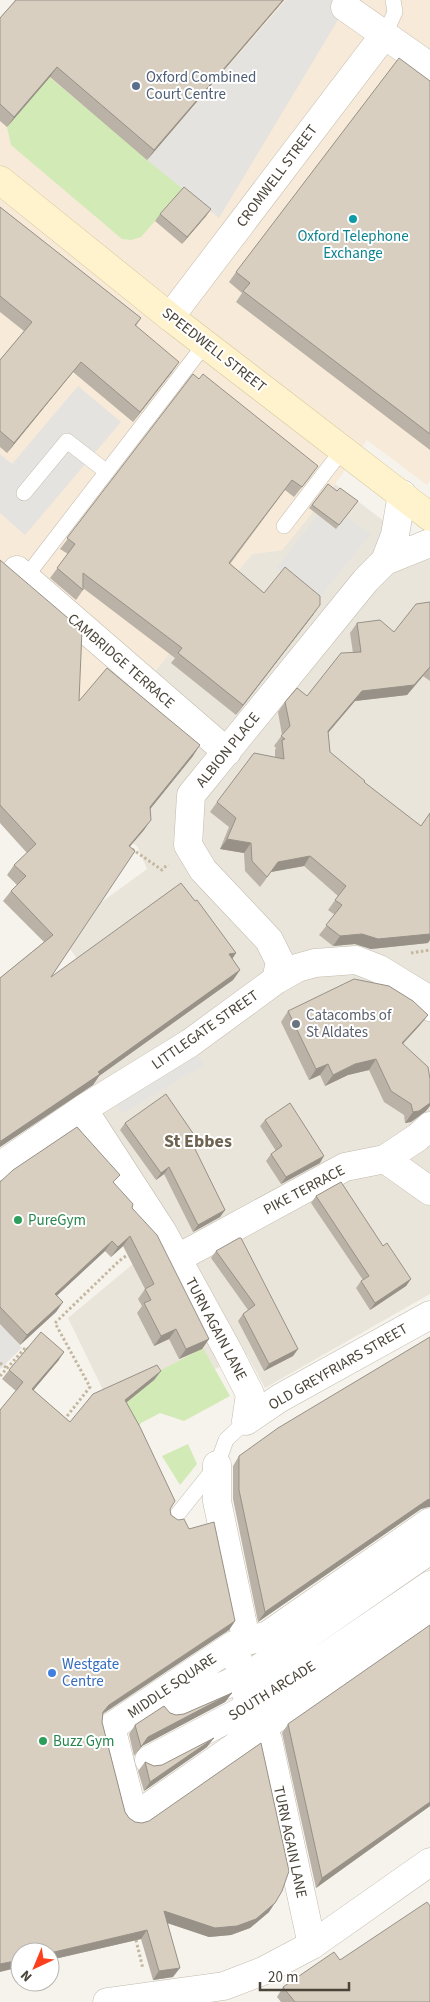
<svg xmlns="http://www.w3.org/2000/svg" width="430" height="2002" font-family="'Source Sans 3',sans-serif">
	<style>
		.residential { fill: #eae5da }
		.commercial { fill: #f7ead8 }
		.green { fill: #d2eab5 }
		.parking { fill: #e5e3e0 }
		.lines { fill: none; stroke-linecap: round; stroke-linejoin: round }
		.lane-casing { stroke: #c2bbae; stroke-width: 16 }
		.street-casing { stroke: #c2bbae; stroke-width: 29 }
		.secondary-casing { stroke: #d6c79b; stroke-width: 29 }
		.path { stroke: #c4b79f; stroke-width: 3; stroke-dasharray: 2.5 2.5; stroke-linecap: butt }
		.lane { stroke: #fff; stroke-width: 15 }
		.street { stroke: #fff; stroke-width: 28 }
		.secondary { stroke: #fff3cd; stroke-width: 28 }
		.wall { fill: #bab2a6 }
		.shaded-wall { fill: #979187 }
		.building { fill: #d8cfc1; stroke: #979187 }
		.service-dot { fill: #5c6f8a; stroke: #fff; stroke-width: 2 }
		.culture-dot { fill: #0f9aa8; stroke: #fff; stroke-width: 2 }
		.worship-dot { fill: #6b7280; stroke: #fff; stroke-width: 2 }
		.leisure-dot { fill: #2e9e5b; stroke: #fff; stroke-width: 2 }
		.shop-dot { fill: #3f7fe0; stroke: #fff; stroke-width: 2 }
		.labels { text-anchor: middle; dominant-baseline: central; stroke-width: 4; stroke-linejoin: round; paint-order: stroke }
		.service-label { font-size: 15px; fill: #4e5e75; stroke: #fff; text-anchor: start }
		.street-label { font-size: 15px; fill: #4b4439; stroke: #fff }
		.culture-label { font-size: 15px; fill: #0d838f; stroke: #fff }
		.worship-label { font-size: 15px; fill: #5b616d; stroke: #fff; text-anchor: start }
		.leisure-label { font-size: 15px; fill: #27864d; stroke: #fff; text-anchor: start }
		.shop-label { font-size: 15px; fill: #366cbe; stroke: #fff; text-anchor: start }
		.quarter-label { font-size: 18px; font-weight: bold; fill: #6e6250; stroke: #fff }
	</style>
	<rect width="100%" height="100%" fill="#f6f3ec"/>
	<path class="residential" d="M335,484L430,556V1294L265,1388L247,1355L215,1369L203,1349L118,1393L105,1394L68,1318L175,1229L86,1092L94,1086L91,1082L123,1021L67,945L81,917L147,869L137,846L78,809L71,801L170,683L155,671L252,554L282,550Z"/>
	<path class="commercial" d="M15,0H430V481L427,485L367,440L335,484L282,550L252,554L155,671L170,684L71,801L0,726V20L12,6Z"/>
	<path class="green" d="M42,71L183,189L141,237L131,240L122,239L11,145L7,127L23,108Z
		M203,1348L230,1396L184,1421L160,1413L141,1423L133,1436L118,1393Z
		M188,1444L197,1464L180,1485L162,1456Z"/>
	<path class="parking" d="M286,0H350L219,218L147,160Z
		M78,386L121,422L25,535L0,513V454L12,464Z
		M318,515L336,529L346,516L371,534L318,599L276,568Z
		M190,1043L204,1065L122,1114L109,1094Z
		M0,1307L7,1331L22,1348L0,1369Z"/>
	<g class="lines">
		<g class="lane-casing">
			<path id="lane" d="M385,34L395,12L393,0
				M24,493L67,441L107,472
				M284,526L343,449
				M25,578L205,344
				M173,1520L217,1465L226,1440L246,1421"/>
		</g>
		<g class="street-casing">
			<path id="street" d="M345,7L430,67
				M170,317L385,34
				M385,561L395,535L402,494
				M17,570L227,752
				M276,980L280,962L269,940L203,870L188,845L191,795L366,580L385,561L430,543
				M83,1109L162,1231L228,1351L250,1394L246,1421
				M385,1159L430,1191
				M0,1166L83,1109L190,1043L276,980L297,968L315,963L356,960L379,969L423,996L430,1007
				M178,1258L345,1167L385,1159L418,1137L430,1126
				M246,1421L280,1398L430,1315
				M217,1465V1501L243,1625
				M234,1645L268,1635L430,1522
				M169,1702L172,1709L254,1672L430,1550
				M256,1732L234,1645L111,1727L134,1817L430,1611
				M268,1740L312,1945
				M149,1760L259,1702L430,1585
				M107,2002L224,1986L263,1971L312,1945L430,1862"/>
		</g>
		<g class="secondary-casing">
			<path id="secondary" d="M0,180L170,317L430,517"/>
		</g>
		<path class="path" d="M132,849L162,870L168,864
			M411,953L430,950
			M0,1363L7,1368
			M0,1376L26,1347L28,1349
			M64,1420L90,1387L55,1323L119,1261L130,1253
			M136,1940L143,1969"/>
		<use href="#lane" class="lane"/>
		<use href="#street" class="street"/>
		<use href="#secondary" class="secondary"/>
	</g>
	<path class="wall" d="M15,0H284L147,160L50,77L7,127L0,121V18L14,2Z
		M430,81V450L236,302L242,293L229,282L236,272Z
		M0,207L141,318L136,326L172,372L133,422L73,372L7,453L0,447V360L24,331L0,312Z
		M211,209L206,216L182,244L155,221L160,214Z
		M193,374L311,476L294,497L285,490L230,564L264,593L313,615L236,715L171,663L175,658L83,588V590L76,600L50,578L68,554L60,549Z
		M328,484L337,491L358,501L336,529L309,508Z
		M0,560L79,701L193,756L150,809L144,830L129,847L51,977L195,901L236,953L232,958L240,970L233,980L99,1076L93,1085L0,1147V978L44,942L3,901L11,891L17,885L7,875L14,865L27,853L0,823Z
		M430,602V681L423,676L407,695L355,701L328,733L330,752L364,782L428,943L371,949L355,944L333,946L319,935L335,915L328,910L338,896L304,866L271,872L260,887L245,871L244,853L220,849L229,827L210,812L217,802L275,757V750L276,748L274,746L282,735L278,712L285,702L307,696L353,653L350,633L357,623L394,632Z
		M288,1011L428,1015L420,1025L403,1044L426,1111L411,1122L405,1123L404,1115L384,1102L369,1070L348,1075L325,1086L320,1075L309,1080L281,1022Z
		M265,1120L320,1163L281,1184L266,1161L271,1154L276,1151L260,1126Z
		M125,1123L196,1152L225,1210L220,1217L193,1232L164,1174L156,1180L120,1130Z
		M0,1182L114,1183L132,1208L209,1339L202,1349L179,1359L169,1339L154,1346L137,1313L142,1306L138,1299L145,1289L123,1246L111,1257L105,1251L57,1295L63,1302L56,1312L20,1345L0,1324Z
		M316,1196L383,1246L411,1279L406,1286L370,1310L356,1288L361,1281L363,1280L311,1203Z
		M216,1251L298,1349L293,1356L264,1371L238,1321L243,1314L248,1310L211,1258Z
		M64,1352L58,1361L33,1390L70,1422L161,1371L154,1380L126,1403L170,1509L171,1515L235,1621L229,1630L103,1714L102,1722L125,1812L129,1818L269,1912L250,1928L231,1935L209,1937L168,1923L173,1977L153,1980L141,1939L50,1960L16,1391L2,1379L9,1370Z
		M239,1456L428,1507L421,1509L258,1622L233,1499V1466Z
		M232,1693L225,1702L142,1746L134,1756L129,1734L135,1725L170,1713L176,1715L184,1714Z
		M288,1724L430,1806L316,1888L282,1733Z
		M207,1747L144,1791L138,1771L145,1762L154,1766L162,1765Z
		M340,1960L430,2002H281L277,1997L283,1987Z"/>
	<path class="shaded-wall" d="M283,0H284L147,160L154,150Z
		M57,67L50,77L7,127L14,117Z
		M211,209L206,216L182,244L187,237Z
		M81,362L73,372L7,453L14,443Z
		M179,362L172,372L133,422L140,412Z
		M320,605L313,615L236,715L243,705Z
		M430,667L423,676L407,695L355,701L321,741L328,731L362,691Z
		M200,745L193,756L143,818L150,807Z
		M151,820L144,830L121,857L129,846Z
		M227,839L251,843L244,853L220,849Z
		M310,856L304,866L271,872L260,887L278,862Z
		M362,934H430V940L428,943L371,949L355,944L333,946L340,936Z
		M236,953L229,964V954Z
		M240,970L233,980L99,1076L93,1085L0,1147V1142L1,1141Z
		M428,1015L420,1025L394,1053L402,1043Z
		M376,1059L369,1070L348,1075L325,1086L333,1075L355,1064Z
		M328,1064L320,1075L309,1080L316,1069Z
		M430,1103V1106L426,1111L411,1122L405,1123L413,1112Z
		M324,1156L320,1163L281,1184L286,1177Z
		M169,1167L164,1174L156,1180L161,1173Z
		M225,1210L220,1217L193,1232L198,1225Z
		M130,1236L123,1246L111,1257L118,1247Z
		M112,1241L105,1251L48,1304L55,1294Z
		M411,1279L406,1286L370,1310L375,1303Z
		M63,1302L56,1312L20,1345L27,1335Z
		M176,1329L169,1339L154,1346L161,1336Z
		M209,1339L202,1349L179,1359L186,1349Z
		M298,1349L293,1356L264,1371L269,1364Z
		M64,1352L58,1361L26,1399L32,1389Z
		M161,1371L154,1380L118,1409L125,1400Z
		M430,1499V1507H428L421,1509L258,1622L265,1612L427,1500Z
		M235,1621L229,1630L102,1714L97,1721L109,1705Z
		M232,1693L225,1702L142,1746L134,1756L148,1737Z
		M214,1738L207,1747L144,1791L150,1782Z
		M430,1802V1806L316,1888L322,1878Z
		M275,1903L269,1912L250,1928L231,1935L209,1937L158,1920L164,1911Z
		M147,1930L141,1939L50,1960V1953Z
		M20,1960V1967L0,1972V1964Z
		M180,1968L173,1977L153,1980L159,1971Z"/>
	<path class="building" d="M16,0H283L154,150L57,67L14,117L0,104V18Z
		M399,58L430,81V434L243,291L250,283L236,272Z
		M184,187L211,209L187,237L160,214Z
		M0,207L141,318L135,325L179,362L140,412L81,362L14,443L0,431V360L32,322L0,296Z
		M193,374L199,379L203,374L318,466L302,487L292,480L229,563L264,593L285,567L320,596V605L243,705L178,653L182,648L83,573V590L57,568L75,544L67,538Z
		M328,484L337,491L340,488L358,501L339,525L312,505Z
		M0,560L82,630L79,701L107,668L200,745L150,807L151,820L129,846L135,851L51,977L181,883L195,901L197,900L236,953L229,954L240,970L98,1072L100,1074L1,1141L0,1140V978L53,935L11,891L26,876L14,865L36,844L0,805Z
		M430,602V667L414,685L362,691L328,731L330,752L365,781L364,782L421,826L430,813V934L378,939L362,934L340,936L326,925L342,905L335,900L346,886L310,856L278,862L267,877L252,861L251,843L227,839L236,818L217,802L254,753L284,759L282,740L285,739L281,736L290,726L285,702L297,688L307,696L341,653L361,652L357,623L380,620L394,632L416,604Z
		M354,979L389,986L413,1001L428,1015L402,1043L428,1067L430,1079V1103L419,1111L413,1112L411,1104L391,1091L376,1059L355,1064L333,1075L328,1064L316,1069L288,1011Z
		M166,1094L201,1145L195,1149L225,1210L198,1225L169,1167L161,1173L125,1123Z
		M290,1103L324,1156L286,1177L271,1154L282,1146L265,1120Z
		M77,1127L120,1175L113,1182L133,1204L132,1208L157,1235L209,1339L186,1349L176,1329L161,1336L144,1303L151,1300L145,1289L154,1284L130,1236L118,1247L112,1241L55,1294L63,1302L27,1335L0,1307V1182L13,1170Z
		M341,1182L383,1246L387,1243L411,1279L375,1303L361,1281L369,1276L316,1196Z
		M239,1238H241L298,1349L269,1364L243,1314L255,1305L216,1251Z
		M41,1332L64,1352L32,1389L70,1422L93,1394L157,1365L161,1371L125,1400L140,1427L175,1501L170,1509L171,1515L178,1520L184,1519L189,1529L214,1522L235,1621L109,1705L103,1712L102,1722L125,1812L129,1818L135,1822L142,1823L149,1821L261,1743L289,1871L282,1891L275,1903L256,1919L237,1926L215,1928L164,1911L180,1968L159,1971L147,1930L50,1953L20,1952V1960L0,1964V1410L23,1382L9,1370Z
		M430,1337V1499L427,1500L265,1612L239,1490V1456L278,1428Z
		M430,1625V1802L322,1878L288,1724Z
		M232,1693L148,1737L141,1747L135,1725L164,1706L170,1713L176,1715L184,1714Z
		M214,1738L150,1782L145,1762L154,1766L162,1765Z
		M427,1902L430,1906V2002H295L283,1987L334,1952L340,1960Z"/>
	<circle class="service-dot" cx="136" cy="86" r="5"/>
	<circle class="culture-dot" cx="353" cy="219" r="5"/>
	<circle class="worship-dot" cx="296" cy="1024" r="5"/>
	<g class="leisure-dot">
		<circle cx="18" cy="1220" r="5"/>
		<circle cx="43" cy="1741" r="5"/>
	</g>
	<circle class="shop-dot" cx="52" cy="1673" r="5"/>
	<g class="labels">
		<g class="service-label">
			<text x="146" y="77">Oxford Combined<tspan x="146" dy="17">Court Centre</tspan></text>
		</g>
		<g class="street-label">
			<text transform="translate(277 176) rotate(-53)">CROMWELL STREET</text>
			<text transform="translate(214 350) rotate(38)">SPEEDWELL STREET</text>
			<text transform="translate(121 661) rotate(41)">CAMBRIDGE TERRACE</text>
			<text transform="translate(228 750) rotate(-51)">ALBION PLACE</text>
			<text transform="translate(205 1030) rotate(-35)">LITTLEGATE STREET</text>
			<text transform="translate(304 1190) rotate(-28)">PIKE TERRACE</text>
			<text transform="translate(216 1329) rotate(62)">TURN AGAIN LANE</text>
			<text transform="translate(338 1367) rotate(-30)">OLD GREYFRIARS STREET</text>
			<text transform="translate(172 1686) rotate(-34)">MIDDLE SQUARE</text>
			<text transform="translate(272 1691) rotate(-32)">SOUTH ARCADE</text>
			<text transform="translate(290 1842) rotate(78)">TURN AGAIN LANE</text>
		</g>
		<g class="culture-label">
			<text x="353" y="236">Oxford Telephone<tspan x="353" dy="17">Exchange</tspan></text>
		</g>
		<g class="worship-label">
			<text x="306" y="1015">Catacombs of<tspan x="306" dy="17">St Aldates</tspan></text>
		</g>
		<g class="leisure-label">
			<text x="28" y="1220">PureGym</text>
			<text x="53" y="1741">Buzz Gym</text>
		</g>
		<g class="shop-label">
			<text x="62" y="1664">Westgate<tspan x="62" dy="17">Centre</tspan></text>
		</g>
		<g class="quarter-label">
			<text x="198" y="1141">St Ebbes</text>
		</g>
	</g>
	<g transform="translate(35 1967) rotate(224)"><circle r="24" fill="#ffffff" stroke="#b7b4b0"/>
	<path d="M0-4L9 19L0 12L-9 19Z" fill="#fc3f1d"/>
	<text y="-8" font-size="14" font-weight="bold" text-anchor="middle" fill="#4b4439">N</text>
	</g>
	<path d="M260 1982v8h89v-8" fill="none" stroke="#4b4439" stroke-width="2.5"/>
	<text x="268" y="1982" font-size="15" fill="#4b4439" stroke="#ffffff" stroke-width="4" paint-order="stroke">20 m</text>
</svg>
